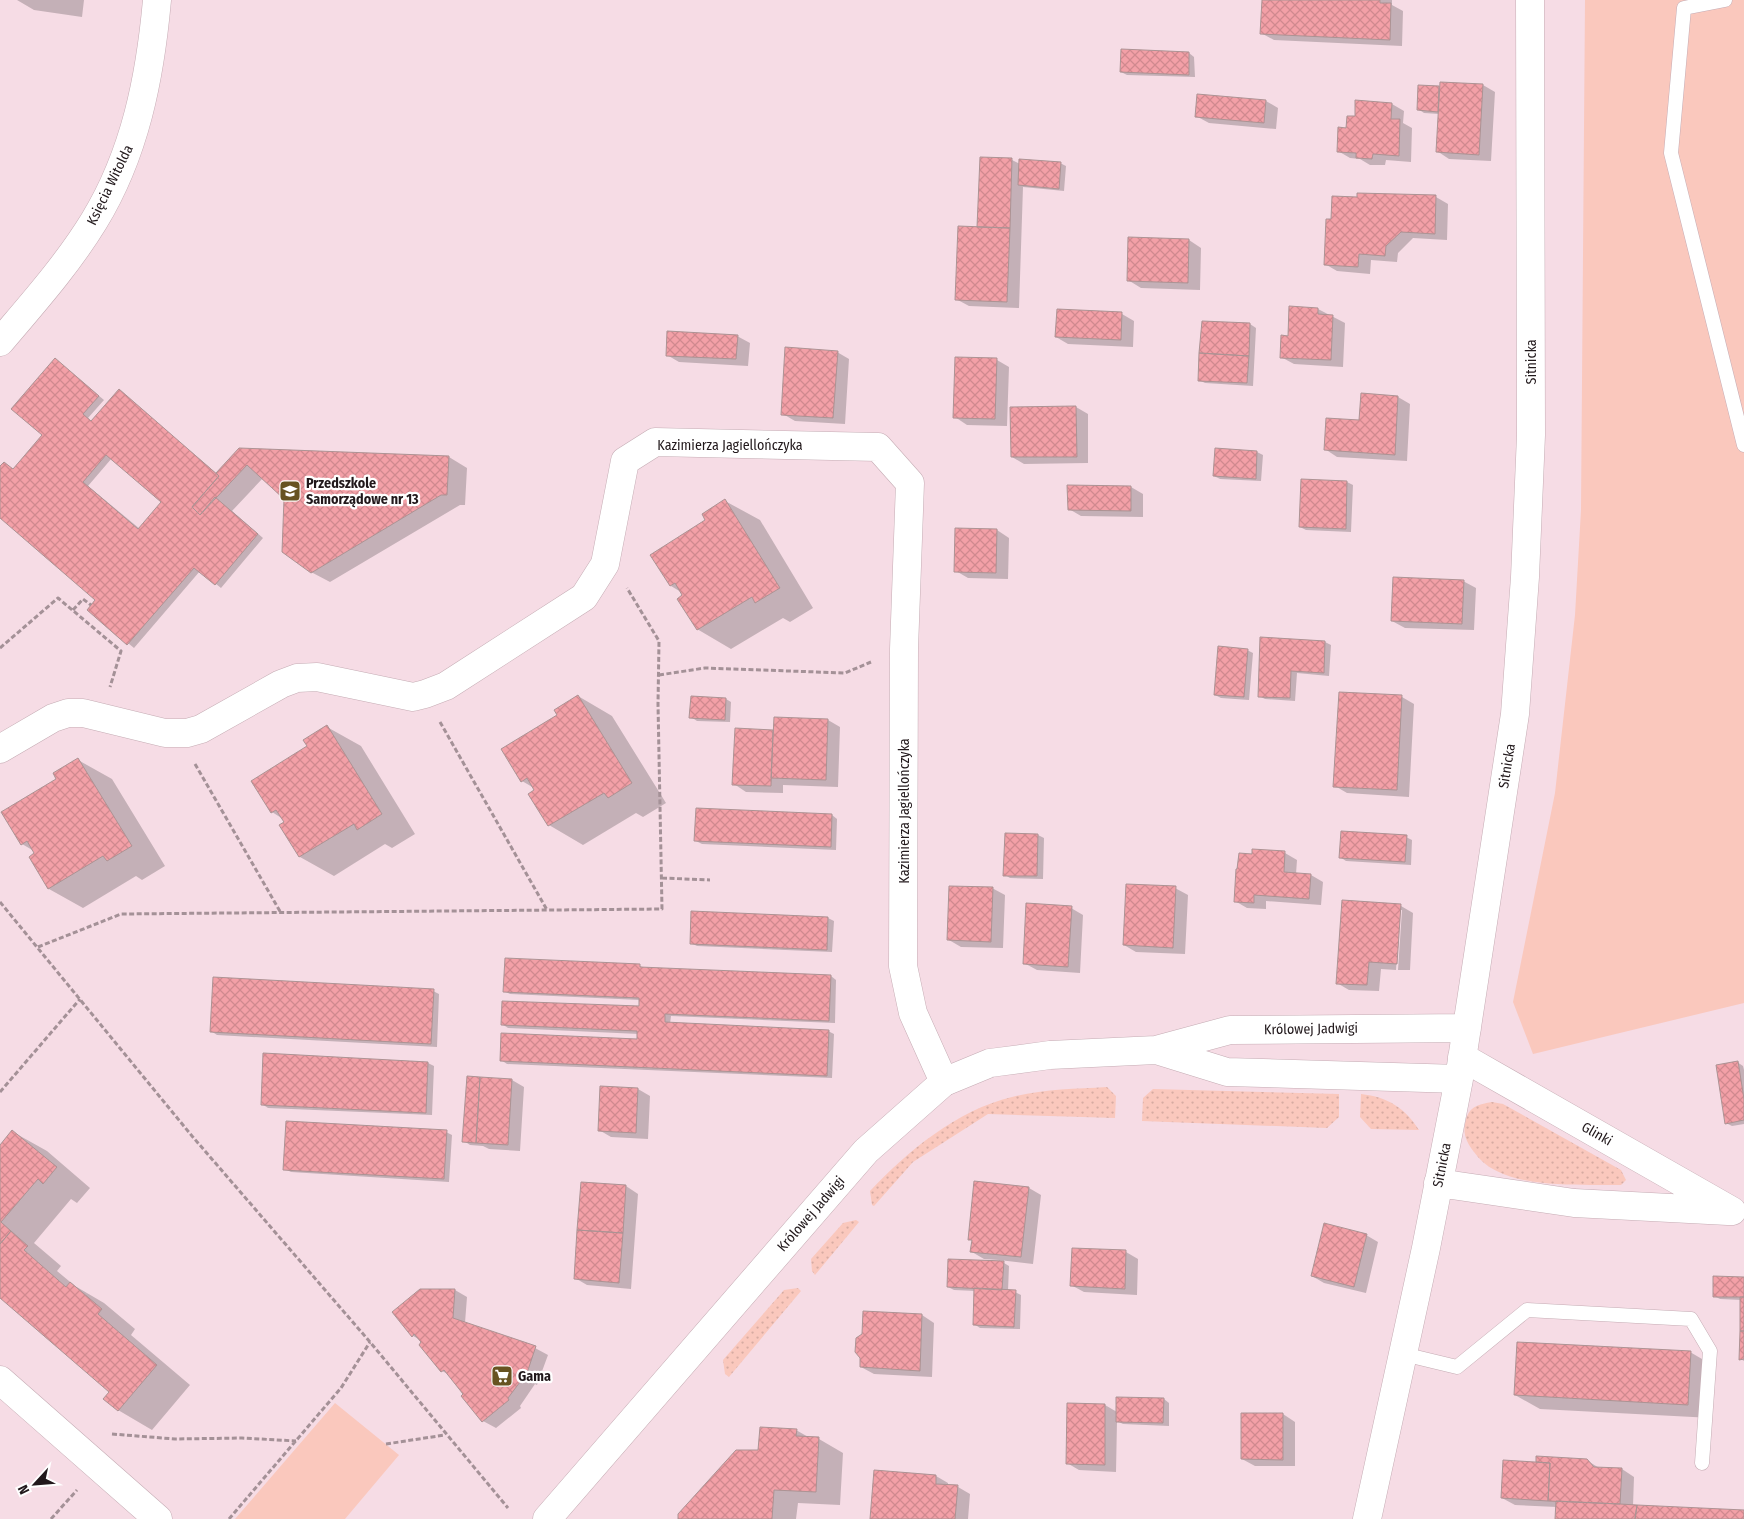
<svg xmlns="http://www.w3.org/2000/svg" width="1744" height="1519" font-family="'Fira Sans Condensed',sans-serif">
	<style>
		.grass { fill: url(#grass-dots) }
		.green { fill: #fac8bd }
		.shadow { fill: #0003; fill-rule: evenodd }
		.building { fill: url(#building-cross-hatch); stroke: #ac9394; fill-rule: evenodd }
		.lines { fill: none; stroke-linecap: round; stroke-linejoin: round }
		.lane-casing { stroke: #c5acb4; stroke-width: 15 }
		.street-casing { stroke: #c5acb4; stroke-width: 29 }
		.secondary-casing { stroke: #c5acb4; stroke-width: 29 }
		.path { stroke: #a49197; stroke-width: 3; stroke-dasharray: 5 2.5; stroke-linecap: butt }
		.lane { stroke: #fff; stroke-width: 14 }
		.street { stroke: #fff; stroke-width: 28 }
		.secondary { stroke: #fff; stroke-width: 28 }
		.labels { text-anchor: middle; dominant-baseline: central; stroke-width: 4.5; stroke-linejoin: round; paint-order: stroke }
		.street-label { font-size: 14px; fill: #21181b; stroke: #fff }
		.poi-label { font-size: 14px; font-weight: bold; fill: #21181b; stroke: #fff; text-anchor: start }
	</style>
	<defs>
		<pattern id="grass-dots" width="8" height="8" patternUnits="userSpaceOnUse" patternTransform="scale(1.25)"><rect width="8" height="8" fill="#fac8bd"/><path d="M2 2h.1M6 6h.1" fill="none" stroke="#d6aba2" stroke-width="1.8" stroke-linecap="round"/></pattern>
		<pattern id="building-cross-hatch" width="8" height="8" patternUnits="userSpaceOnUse" patternTransform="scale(1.25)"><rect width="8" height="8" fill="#f3a0a7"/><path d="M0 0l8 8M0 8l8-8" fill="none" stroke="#d0898f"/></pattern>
	</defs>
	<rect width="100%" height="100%" fill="#f6dce5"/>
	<path class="grass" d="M1107,1087L1116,1096L1115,1118L988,1114L913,1162L874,1206L872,1205L870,1191C908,1151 957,1110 1012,1097C1043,1089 1075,1089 1107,1087Z
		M1153,1089L1339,1094V1117L1327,1128L1142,1121L1143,1098Z
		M1361,1094C1388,1097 1405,1108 1419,1130L1371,1129L1360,1117Z
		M1492,1102L1503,1104L1621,1170L1626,1180L1621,1185C1578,1184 1500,1191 1474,1152C1467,1143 1463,1135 1465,1124C1468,1107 1476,1105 1492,1102Z
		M856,1220L859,1222L815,1275L812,1271L811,1259L843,1223Z
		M798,1288L801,1291L729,1377L725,1374L723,1360L784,1290Z"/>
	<path class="green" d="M1585,0H1744V1003L1533,1054L1513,1002L1555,793L1575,615L1581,510Z
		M335,1403L399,1455L345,1519H235Z"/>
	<path class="shadow" d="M17,0H84L82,17L34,10Z
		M1263,0H1392V5L1403,11L1402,46L1274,40L1261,33Z
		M1189,53L1194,57L1195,77L1127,75L1121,72Z
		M1441,83L1483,85L1495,92L1491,161L1449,159L1437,151L1439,114L1424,113L1418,109L1419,87L1441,89Z
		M1266,101L1278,108L1276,129L1209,123L1196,116Z
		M1392,104L1404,111L1403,123L1412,128L1411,162L1386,160L1385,165H1370L1360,159L1350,158L1338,151L1347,129Z
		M1012,160L1020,164L1060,163L1066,166L1064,191L1023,187L1019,308L969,306L956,299L978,228Z
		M1436,197L1448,204L1447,240L1413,238L1398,253L1397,262L1371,260L1370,274L1337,271L1325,264Z
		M1130,238L1189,240L1201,248L1200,290L1141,288L1128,280Z
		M1318,309L1345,323L1343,367L1294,364L1281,357L1289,337Z
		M1122,314L1134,321L1133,347L1068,344L1056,337Z
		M1203,322L1250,324L1256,328L1253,386L1205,383L1199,380Z
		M737,336L750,343L748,366L679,362L667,355Z
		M837,352L849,359L845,424L795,421L783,414Z
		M56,360L104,400L88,418L92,422L119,390L217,474L240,450L449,457L467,468L465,505H460L330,582L311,572L286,499L263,478L232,511L263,538L221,588L200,571L134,648L88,610L97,600L0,516V468L13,470L44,435ZM112,458L163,502L140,529L88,486Z
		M997,360L1009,367L1007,426L967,425L955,417Z
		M1362,395L1398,397L1410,404L1407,461L1337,457L1325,449L1360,421Z
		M1076,407L1088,414V463L1024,464L1012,457Z
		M1216,450L1257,452L1263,455L1261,481L1220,479L1214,476Z
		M1303,480L1347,482L1353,485L1351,532L1306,530L1300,527Z
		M1131,487L1143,494V517L1081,516L1069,509Z
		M725,501L760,520L813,608L790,622L783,618L731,649L697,629L681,592L671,586L706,520Z
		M956,529L997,530L1009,538L1008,579L968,578L956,571Z
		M1463,581L1476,588L1474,630L1405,628L1392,621Z
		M1325,642L1331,645L1329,676L1297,673L1295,701L1265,699L1259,696Z
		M1247,650L1253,653L1249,700L1221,698L1215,695Z
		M1340,693L1402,697L1414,704L1409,797L1347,793L1335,786Z
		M578,696L612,716L666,803L643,817L636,813L583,845L549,825L530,794L536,791L534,788L522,781L558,715Z
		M726,699L731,702L730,722L697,721L691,717Z
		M828,720L840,727L838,787L783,785V793L746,792L734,784L736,730L775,731Z
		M327,727L361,746L415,834L392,848L385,844L334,876L300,857L283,819L272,812L309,746Z
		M78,760L112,779L165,866L142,880L136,876L83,908L49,889L30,858L36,854L34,851L22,844Z
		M832,815L837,819L836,850L702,844L696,841Z
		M1038,835L1044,838L1043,879L1010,878L1005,875Z
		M1406,837L1412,840L1411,865L1346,861L1340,857Z
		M1285,853L1297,860L1296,874L1311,875L1323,882L1321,905L1266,901V909L1247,908L1235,901L1253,856Z
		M992,888L1005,895L1003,948L961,947L949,940Z
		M1175,888L1188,895L1185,954L1136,952L1124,945Z
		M1343,901L1401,906L1413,913L1410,970H1398L1402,910H1400L1396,970L1381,969L1379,991L1349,990L1337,983Z
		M1071,908L1083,915L1080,973L1037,970L1024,963Z
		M828,918L834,921L832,952L697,946L691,943Z
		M640,966L644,968L831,976L836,980L835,1023L671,1016L670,1024L828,1031L834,1034L832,1078L507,1064L501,1060L639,1040V1034L508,1028L502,1024L640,1008V1000L510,994L504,991Z
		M433,991L439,994L437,1047L217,1035L211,1031Z
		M1737,1062L1743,1066L1744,1070V1124L1732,1126L1726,1123Z
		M428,1063L434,1066L432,1115L268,1108L262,1104Z
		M512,1080L524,1087L520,1151L489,1149L483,1146L470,1145L464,1141Z
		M638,1089L650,1096L648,1139L611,1137L599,1130Z
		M13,1132L47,1151L90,1188L77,1203L71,1199L34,1243L61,1266L57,1271L75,1286L104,1303L135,1329L131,1335L190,1385L152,1430L118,1410L111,1392L0,1297V1147Z
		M446,1132L452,1135L449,1182L291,1172L285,1169Z
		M582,1183L626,1186L638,1194L631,1289L587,1285L575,1278Z
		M1029,1188L1041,1195L1033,1264L999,1260L1009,1266L1008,1291L1015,1292L1021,1295L1020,1329L980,1328L974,1324L976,1291L954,1290L948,1287L999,1262V1260L984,1259L972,1252L973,1241L969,1239Z
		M1366,1235L1378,1242L1366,1293L1324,1283L1312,1276Z
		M1126,1252L1138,1259L1137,1295L1084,1292L1071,1285Z
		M1744,1278V1361L1741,1359L1742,1300L1720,1299L1714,1296Z
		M455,1290L467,1297L465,1323L535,1348L548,1355L537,1385L535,1384L520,1406L521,1408L496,1428L483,1421L450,1375L442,1371L421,1340L413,1336L394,1313L420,1291Z
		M864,1313L922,1315L934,1323L932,1377L874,1374L861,1367Z
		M1690,1352L1714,1366L1712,1418L1540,1409L1515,1395Z
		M1164,1399L1169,1403V1426L1123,1424L1117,1421L1116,1472L1079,1470L1067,1463L1105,1405L1117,1412Z
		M1283,1414L1295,1422V1466H1255L1242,1459Z
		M796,1430L810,1438L819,1439L843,1453L840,1505L798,1503L796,1519H679L759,1451Z
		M1537,1457L1586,1460L1601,1469H1622L1634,1477L1633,1506L1744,1511V1519H1556L1557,1507L1515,1505L1502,1498L1537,1463Z
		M936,1476L948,1483V1486L958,1487L970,1494L968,1519H871Z"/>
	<path class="building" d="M1262,0H1380V3H1391L1390,40L1260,34Z
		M1121,49L1189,52V75L1120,72Z
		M1440,82L1483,84L1479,155L1436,152Z
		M1418,85L1439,86L1438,112L1417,110Z
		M1197,94L1266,100L1264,123L1195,117Z
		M1355,100L1392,103L1391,119H1400L1399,156L1373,154L1372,159L1356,158V153L1337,152L1338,127L1346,128L1347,116H1355Z
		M980,157L1012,158L1010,228L977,227Z
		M1019,159L1061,162L1059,189L1018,185Z
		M1357,193L1436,195L1435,234L1401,232L1386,246L1385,256L1359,254L1358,267L1324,265L1326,219H1331L1332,196L1357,197Z
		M958,226L1010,228L1007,302L955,300Z
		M1128,237L1189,239L1188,283L1127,281Z
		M1289,306L1318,308V314L1333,315L1331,360L1280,358L1281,335L1288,336Z
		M1057,309L1122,312L1121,340L1055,337Z
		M1202,321L1250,323L1249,356L1199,353Z
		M667,331L738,335L736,359L666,356Z
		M785,347L838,351L833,418L781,415Z
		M1199,353L1249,356L1247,383L1198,381Z
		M955,357L997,358L995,419L953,418Z
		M55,358L99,396L83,414L91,421L119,389L219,476L192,507L200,515L215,497L258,534L215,585L194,568L127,645L87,610L95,600L0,518V466L4,462L13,469L42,435L11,409ZM106,455L161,502L138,529L83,482Z
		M1361,393L1398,396L1395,455L1324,450L1326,418L1359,420Z
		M1076,406L1077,457H1011L1010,407Z
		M239,448L449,456L447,495H441L311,573L282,552L284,499L247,465L200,515L192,507L219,476L216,473Z
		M1215,448L1257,451L1256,479L1213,476Z
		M1301,479L1347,481L1346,529L1299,527Z
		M1067,485L1131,486V511L1068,510Z
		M725,499L780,588L755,603L752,597L697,630L677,599L682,595L675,583L670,586L650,555L705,520L702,514Z
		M955,528L997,529L996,573L954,572Z
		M1393,577L1464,580L1462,624L1391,621Z
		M1260,637L1325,641L1324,673L1291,671L1290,698L1258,697Z
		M1218,646L1248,649L1244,697L1214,695Z
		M1339,692L1402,695L1397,790L1333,787Z
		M578,695L632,783L608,798L604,793L548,826L528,794L534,790L527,778L521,782L501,749L557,715L554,710Z
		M691,696L726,698L725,720L689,718Z
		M774,717L828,719L826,780L771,778Z
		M327,725L382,814L357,830L354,824L299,857L279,825L284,822L276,810L271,813L251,781L307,746L303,740Z
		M735,728L773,730L771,786L732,785Z
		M78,758L132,846L107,861L103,856L48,889L29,857L34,853L27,841L21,845L1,812L56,779L53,773Z
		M696,808L832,814L831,847L694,841Z
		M1341,831L1407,835L1405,862L1339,858Z
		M1005,833L1038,834L1037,876H1003Z
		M1252,849L1285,851L1284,872L1311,874L1309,899L1254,895V903L1234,902L1236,869H1237L1239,853L1252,854Z
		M1126,884L1176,886L1173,948L1123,945Z
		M949,886L993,887L991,942L947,940Z
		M1342,900L1401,904L1397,964L1369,962L1367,985L1336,984Z
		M1026,903L1072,906L1068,967L1023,964Z
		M691,911L828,917L827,950L690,944Z
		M505,958L640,964V967L831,975L829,1021L665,1014V1022L829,1030L827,1076L500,1061L501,1033L637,1039V1031L501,1025L502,1001L639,1006V998L503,992Z
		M213,977L434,989L431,1044L210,1032Z
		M263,1053L428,1062L426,1113L261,1105Z
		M1738,1061L1744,1099V1120L1725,1124L1716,1065Z
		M467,1076L480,1077L476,1143L462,1142Z
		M480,1077L512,1079L508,1145L476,1143Z
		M600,1086L638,1088L636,1133L598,1131Z
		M286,1121L447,1130L444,1179L283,1170Z
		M12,1130L57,1167L43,1184L38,1179L1,1222L11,1231L0,1244V1145Z
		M974,1181L1029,1187L1021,1257L970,1252L972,1240H968Z
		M581,1182L626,1185L623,1233L577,1230Z
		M1324,1223L1367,1234L1354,1287L1311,1276Z
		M577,1230L623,1233L619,1283L574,1279Z
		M11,1231L28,1246L24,1250L66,1287L70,1282L102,1309L98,1314L157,1365L118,1411L103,1399L109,1392L0,1298V1244Z
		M1072,1248L1126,1250L1125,1289L1070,1286Z
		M948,1259L1004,1261L1002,1290L947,1287Z
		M1713,1276L1744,1277V1297H1713Z
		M974,1288L1016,1290L1014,1327L973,1325Z
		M420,1289H455L453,1318L536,1346L525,1379L523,1378L508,1398L509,1400L482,1422L461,1396L463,1394L444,1370L441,1372L419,1345L421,1342L414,1334L412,1337L392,1312Z
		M1740,1297H1744V1331H1740Z
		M863,1311L922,1314L920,1371L860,1367V1358L855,1352L856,1338L862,1334Z
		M1740,1331H1744V1359L1739,1360Z
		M1517,1342L1691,1351L1688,1405L1514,1395Z
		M1116,1397L1164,1398L1163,1423L1116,1422Z
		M1067,1403L1105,1404V1465L1066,1464Z
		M1241,1413H1283V1460L1241,1459Z
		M760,1427L797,1429L796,1436L819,1437L816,1492L774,1490L772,1519H678V1514L736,1450H758Z
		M1536,1456L1587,1459L1594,1467L1622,1468L1620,1504L1548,1501L1550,1463L1536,1462Z
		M1503,1460L1550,1463L1548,1501L1501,1498Z
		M874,1470L936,1475V1484L958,1485L955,1519H870Z
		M1556,1501L1620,1504L1637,1505L1635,1519H1555Z
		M1637,1505L1744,1510V1519H1635Z"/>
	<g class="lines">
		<g class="lane-casing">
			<path id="lane" d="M1725,0L1684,8L1671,153L1744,445
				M1403,1354L1457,1367L1527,1310L1691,1319L1710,1351L1702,1463"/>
		</g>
		<g class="street-casing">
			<path id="street" d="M0,342C33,303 67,265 94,221C135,154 150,78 157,0
				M0,749L53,718L68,713H83L165,733H187L201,729L281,684L297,678L317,677L413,697L425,694L446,686L584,597L605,564L625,461L655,442L878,447L910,483L904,649L903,966L913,1013L944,1082
				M0,1380L158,1519"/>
		</g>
		<g class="secondary-casing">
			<path id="secondary" d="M1156,1050L1227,1072L1459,1079
				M1462,1057L1732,1211
				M1438,1183L1574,1203L1728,1211
				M547,1519L866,1151L944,1082L990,1063L1050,1055L1156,1050L1230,1030L1467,1028
				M1367,1519L1426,1248L1459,1079L1515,714L1525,577L1531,435L1530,0"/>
		</g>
		<path class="path" d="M73,610L83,599L91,605
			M0,648L58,598L121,651L110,687
			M659,675L705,668L845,673L871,662
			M440,722L547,910
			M195,764L281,913
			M662,878L710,880
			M0,902L192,1136L370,1342L508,1508
			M38,947L121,914L662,909L658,704L659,641L627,588
			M0,1092L80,999
			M112,1434L175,1439L242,1438L296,1441
			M386,1444L445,1435
			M51,1519L77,1490
			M229,1519L341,1388L370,1342"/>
		<use href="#lane" class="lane"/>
		<use href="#street" class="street"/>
		<use href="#secondary" class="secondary"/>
	</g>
	<defs>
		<g id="school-square" transform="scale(1.125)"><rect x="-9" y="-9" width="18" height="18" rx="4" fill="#675321" stroke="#fff"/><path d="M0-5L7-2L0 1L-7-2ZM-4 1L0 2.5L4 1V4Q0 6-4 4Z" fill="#fff"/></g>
		<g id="supermarket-square" transform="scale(1.125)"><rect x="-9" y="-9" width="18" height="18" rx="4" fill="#675321" stroke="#fff"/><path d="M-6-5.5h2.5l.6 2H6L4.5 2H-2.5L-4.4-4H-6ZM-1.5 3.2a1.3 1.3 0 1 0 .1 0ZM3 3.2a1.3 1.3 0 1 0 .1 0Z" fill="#fff"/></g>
	</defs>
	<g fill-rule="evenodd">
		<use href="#school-square" x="290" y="491"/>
		<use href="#supermarket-square" x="502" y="1376"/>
	</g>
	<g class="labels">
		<g class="street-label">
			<text transform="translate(110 185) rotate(-64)">Księcia Witolda</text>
			<text transform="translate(1531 362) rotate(-90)">Sitnicka</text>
			<text x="730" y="445">Kazimierza Jagiellończyka</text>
			<text transform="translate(1507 766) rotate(-81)">Sitnicka</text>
			<text transform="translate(904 811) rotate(-90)">Kazimierza Jagiellończyka</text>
			<text transform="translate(1311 1029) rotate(-1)">Królowej Jadwigi</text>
			<text transform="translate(1597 1134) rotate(30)">Glinki</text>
			<text transform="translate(1442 1165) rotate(-79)">Sitnicka</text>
			<text transform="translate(811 1214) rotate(-49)">Królowej Jadwigi</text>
		</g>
		<g class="poi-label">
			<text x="306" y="483">Przedszkole<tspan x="306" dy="16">Samorządowe nr 13</tspan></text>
			<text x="518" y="1376">Gama</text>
		</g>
	</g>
	<g transform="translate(35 1484) rotate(244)" stroke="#ffffff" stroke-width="4" paint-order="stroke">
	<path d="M0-4L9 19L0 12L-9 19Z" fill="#21181b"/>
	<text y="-8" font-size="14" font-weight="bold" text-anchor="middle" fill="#21181b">N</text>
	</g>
</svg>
